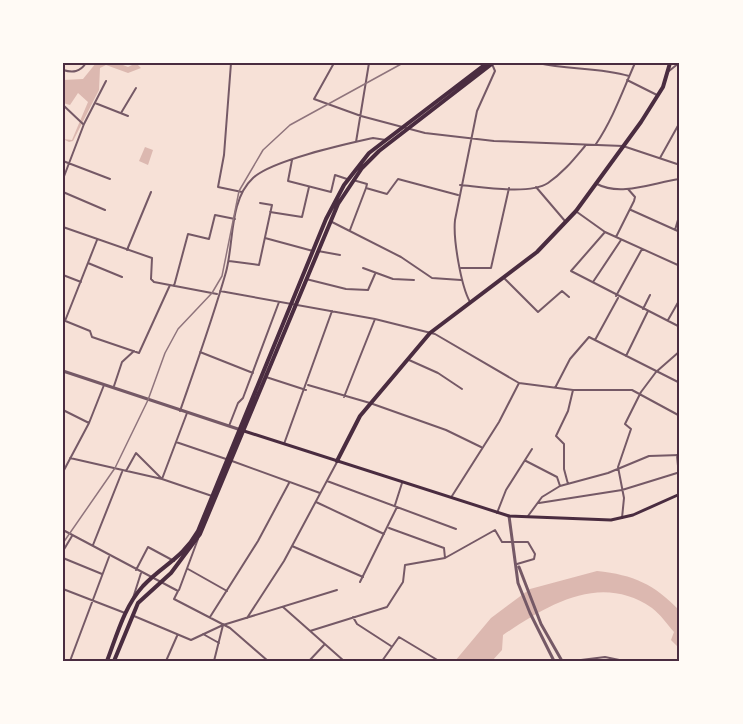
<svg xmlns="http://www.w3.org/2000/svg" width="743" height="724" font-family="Ubuntu,sans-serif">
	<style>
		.water { fill: #dcb8b0 }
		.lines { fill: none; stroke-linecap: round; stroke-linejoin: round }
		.minor { stroke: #755966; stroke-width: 2 }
		.tertiary { stroke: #755966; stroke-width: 3 }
		.secondary { stroke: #4a2c40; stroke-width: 3 }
		.primary { stroke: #4a2c40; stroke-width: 4 }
		.trunk { stroke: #4a2c40; stroke-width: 4 }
		.rail { stroke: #8f747c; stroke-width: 1.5 }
		.neatline { fill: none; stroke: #4a2c40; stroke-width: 2 }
	</style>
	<rect width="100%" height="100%" fill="#f7e1d7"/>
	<path class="water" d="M96,63H118L128,67L136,63L141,68L128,73L106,65L100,68L99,90L73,141L69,142L63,139L72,140L88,102L78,93L70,105L63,103V80L83,79Z
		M145,147L153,150L148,165L139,161Z
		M597,571C634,575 654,584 680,611V649L671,640L674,632C667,624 660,614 652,608C600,572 548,605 503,635L502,650L492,661H455L491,618L530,589Z"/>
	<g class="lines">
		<path class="minor" d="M231,63L224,155L218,187L242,192
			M334,63L314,99L361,116L425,133L494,141L623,146L680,165
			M538,63C568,70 599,67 629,76
			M63,70C73,73 80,72 86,63
			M669,71L679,63
			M627,80L657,95
			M95,103L128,116
			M63,105L83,124
			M121,113L136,88
			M356,142L369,63
			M596,144C613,119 623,90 635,63
			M660,158L680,122
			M292,160L288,181L331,192L335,175L347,179
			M63,161L110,179
			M63,179L84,124L106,81
			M353,180L367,184L366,188L387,194L398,179L458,195
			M597,184C621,197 655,182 680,179
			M460,185C482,187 530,195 548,183C563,173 574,159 585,146
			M536,187L565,221
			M63,192L105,210
			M631,210L680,232
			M270,212L302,217L309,187
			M577,212L605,232L680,266
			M332,222L401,257L432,278L461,280
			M63,227L152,258L151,279L154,282L217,294
			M350,230L366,188
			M675,230L680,213
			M605,232L571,271L680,327
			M616,237L634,201L635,197L628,189
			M265,238L313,251
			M127,250L151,192
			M318,251L340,255
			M229,261L259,265L272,205L260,203
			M88,263L122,277
			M363,268L393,279L414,280
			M461,268H491L509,188
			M63,275L81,282
			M504,278L538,312L562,291L569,297
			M306,279L346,289L368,290L375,274
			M593,282L621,240
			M174,286L188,234L209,239L215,215L235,219
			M220,291L375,319L435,334L519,383L573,390H632L680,416
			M616,296L642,249
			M470,302C461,286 453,239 455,220L477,111L495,71L492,64
			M643,309L650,295
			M63,320L90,331L92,337L139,353L170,285
			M668,320L680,299
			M65,321L97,240
			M595,340L618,298
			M200,352L253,373
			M626,356L648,311
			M409,360L438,373L462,389
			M266,377L306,390
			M308,385L370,403L446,430L481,447
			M114,386L122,362L134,351
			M555,388L570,359L589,337L680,383
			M344,397L375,319
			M63,410L89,423
			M180,411C196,365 213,318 226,272C234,243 229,200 253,178C272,160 346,144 373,138L386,140
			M229,426L238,403L243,398L279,302
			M176,442L226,459
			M284,444L332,311
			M677,455L680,488
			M70,458L162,479L212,496
			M232,461L320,493
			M526,461L557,477L560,486
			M126,471L136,453L162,479
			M63,472L89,423L104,385
			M162,479L187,413
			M327,481L456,529
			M568,484L564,469V444L556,436L568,411L573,390
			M452,496L499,422L519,383
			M316,502L384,534
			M539,503L622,490L677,473
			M395,505L402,483
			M497,513L506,490L532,449
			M528,516L542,497L560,486L608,473L649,456L680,455
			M622,518L624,498L618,467L631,429L625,424L641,392L656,372L680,351
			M389,528L444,548L445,558
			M63,530L178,591L174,599L230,628L268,661
			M93,545L122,472
			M292,546L363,577
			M63,551L72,536
			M63,558L102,574
			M188,569L227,591
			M136,570L148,547L174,561
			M360,582L397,507
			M63,589L125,613
			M179,590L198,539
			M133,598L141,573
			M283,607L344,661
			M134,616L191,640L223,625L337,590
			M210,617L258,541L289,483
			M353,617L357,624L391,646
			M247,618L284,561L337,462
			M310,631L387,607L403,582L405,565L445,558L495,530L502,542H528L535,554L534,559L517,564
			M203,634L219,643
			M70,661L109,557
			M166,661L177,636
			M214,661L223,625
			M309,661L324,645
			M382,661L399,637L439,661
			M573,661L605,657L624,661"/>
		<path class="tertiary" d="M63,371L238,429
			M509,516L518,583L530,613L554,661
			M519,567L541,624L562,661"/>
		<path class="secondary" d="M241,430L509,516L611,520L633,515L680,494"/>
		<path class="primary" d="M337,461L360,416L430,333L537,252L576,211L641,122L663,87L670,63"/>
		<path class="trunk" d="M107,661C117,635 124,607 143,586C164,564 182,559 198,531L326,219L344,185L369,153L487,63
			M114,661L138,603L171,573L200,534L338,204L362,168L379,151L493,63"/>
		<path class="rail" d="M63,543L115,468L148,400L165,353L178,329L212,293L222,276L239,191L263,150L290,125L403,63"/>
	</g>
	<rect width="743" height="724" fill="none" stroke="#fffaf5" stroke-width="129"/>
	<rect x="64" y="64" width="614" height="596" class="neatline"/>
</svg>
